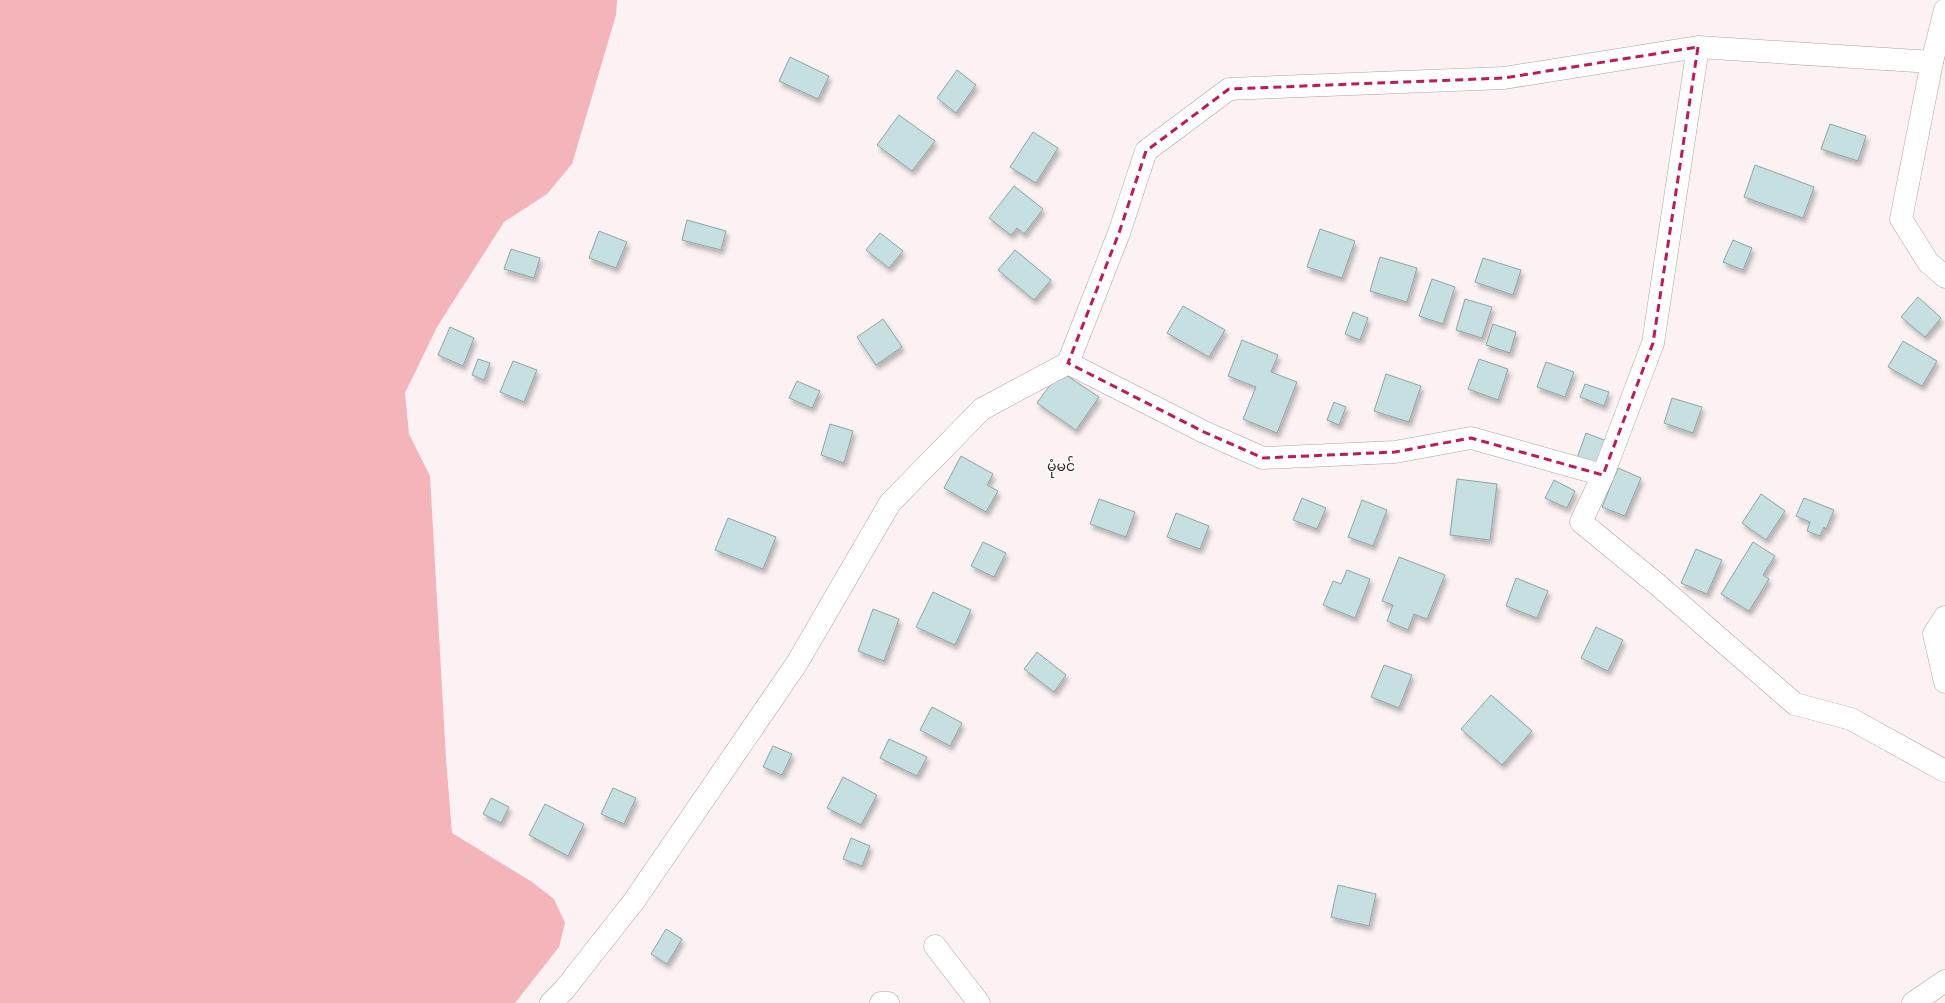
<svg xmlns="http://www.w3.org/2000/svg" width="1945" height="1003" font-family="'Noto Sans','Noto Sans Myanmar',sans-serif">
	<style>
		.green { fill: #f3b4ba }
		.building { fill: #c6e0e1; stroke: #8ca5a6; filter: url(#shadow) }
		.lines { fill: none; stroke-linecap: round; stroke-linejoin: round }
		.street-casing { stroke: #b69fa1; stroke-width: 23 }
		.secondary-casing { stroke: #b69fa1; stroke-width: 23 }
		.street { stroke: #fff; stroke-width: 22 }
		.secondary { stroke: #fff; stroke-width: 22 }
		.marked { fill: none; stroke: #c2185b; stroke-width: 3; stroke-dasharray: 8 5; stroke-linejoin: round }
		.labels { text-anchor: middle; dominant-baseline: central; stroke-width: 3; stroke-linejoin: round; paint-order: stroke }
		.quarter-label { font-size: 14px; fill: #322829; stroke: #fff }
	</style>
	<defs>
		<filter id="shadow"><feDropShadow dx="2.5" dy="4.5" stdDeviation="2" flood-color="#0004"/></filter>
	</defs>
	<rect width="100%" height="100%" fill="#fcf2f3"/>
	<path class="green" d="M0,0H617L616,15L572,164L547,194L504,222L437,327L405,393L409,434L430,476L446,759L452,833L532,882L554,899L565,923L559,947L515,1003H0Z"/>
	<path class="building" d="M790,57L829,76L818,99L779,81Z
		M957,70L976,85L956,113L937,98Z
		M899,115L935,141L912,171L877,145Z
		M1830,124L1866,136L1858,161L1821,149Z
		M1033,132L1058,148L1036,183L1010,167Z
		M1755,165L1814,187L1803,218L1744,197Z
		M1014,186L1043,209L1024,234L1017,228L1011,235L989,218Z
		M687,220L726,231L721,250L682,240Z
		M1320,229L1355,241L1342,278L1307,267Z
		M599,231L627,242L616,268L589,258Z
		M880,233L903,251L889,268L866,250Z
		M1733,240L1752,248L1743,270L1723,262Z
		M511,249L540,258L534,278L504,269Z
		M1015,250L1051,280L1034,300L998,270Z
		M1380,257L1417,268L1407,302L1370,291Z
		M1483,258L1521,270L1513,295L1475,282Z
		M1432,279L1455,287L1443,324L1419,316Z
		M1918,297L1941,318L1925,337L1901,317Z
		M1465,299L1492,307L1482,338L1456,330Z
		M1183,306L1225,330L1209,357L1167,333Z
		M1353,312L1368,318L1360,340L1345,334Z
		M883,319L902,347L876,365L857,337Z
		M1493,324L1516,332L1510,353L1486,345Z
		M450,327L474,338L463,366L438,355Z
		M1242,340L1278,355L1271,372L1297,382L1277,433L1243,419L1256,387L1228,376Z
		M1903,341L1937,361L1922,386L1888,367Z
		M478,359L490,363L484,380L472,375Z
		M1479,359L1508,369L1498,400L1468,389Z
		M513,361L537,370L524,402L500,392Z
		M1546,362L1574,372L1565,397L1537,387Z
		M1060,371L1099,397L1076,430L1037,403Z
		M1386,374L1421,386L1409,422L1374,411Z
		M797,381L820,391L812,408L789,398Z
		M1585,384L1609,392L1604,406L1580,397Z
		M1672,398L1702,407L1693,433L1664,423Z
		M1334,402L1346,407L1339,425L1327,420Z
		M830,424L853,431L844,463L821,455Z
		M1586,433L1609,442L1599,469L1576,461Z
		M961,456L993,474L987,485L998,491L986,512L944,488Z
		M1618,468L1641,478L1625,516L1602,507Z
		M1457,479L1497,484L1490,540L1450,535Z
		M1554,480L1575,491L1567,508L1545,498Z
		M1761,494L1785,511L1766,540L1742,523Z
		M1302,498L1326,508L1317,529L1293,520Z
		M1804,498L1834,510L1826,529L1824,527L1820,536L1807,531L1810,522L1796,516Z
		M1099,499L1135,512L1126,537L1090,524Z
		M1362,500L1387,510L1373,546L1348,537Z
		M1176,513L1209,526L1200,549L1167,537Z
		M728,518L776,537L763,569L715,550Z
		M983,542L1006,553L994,577L971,566Z
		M1753,542L1775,556L1763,575L1769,579L1749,611L1721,594Z
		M1696,549L1722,560L1707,594L1681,583Z
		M1399,557L1445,575L1427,619L1414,614L1408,630L1387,621L1393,605L1382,601Z
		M1347,570L1370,579L1355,618L1323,605L1333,581L1341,584Z
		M1516,578L1548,591L1537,618L1506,606Z
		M933,592L971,610L955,645L916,627Z
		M873,609L899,619L884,661L858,651Z
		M1596,627L1623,640L1608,671L1581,658Z
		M1037,652L1066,675L1054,692L1024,669Z
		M1384,665L1412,675L1399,708L1371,697Z
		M1491,695L1532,731L1502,765L1461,729Z
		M932,707L962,723L950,746L920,730Z
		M889,739L927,757L917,776L880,758Z
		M773,746L792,754L782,775L763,767Z
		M843,777L877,795L861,825L827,808Z
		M613,788L636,798L624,824L601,814Z
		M491,798L509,807L501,823L483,814Z
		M545,804L584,824L568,856L529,835Z
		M851,838L870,846L862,866L843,859Z
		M1338,885L1376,894L1369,926L1331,917Z
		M666,929L682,939L667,964L651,954Z"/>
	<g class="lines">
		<g class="street-casing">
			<path id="street" d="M1698,47L1653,343L1603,475L1581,522L1658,585L1795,704L1851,719L1945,771
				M1068,363L1204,432L1263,458L1395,452L1471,438L1603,475
				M1945,617L1934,634L1945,682
				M935,946L979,1003
				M551,1003L564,990L634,901L797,663L890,503L982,409L1068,363L1119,233L1146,151L1229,89L1504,78L1698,47L1932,62
				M881,1003H888
				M1913,1003L1945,981"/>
		</g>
		<g class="secondary-casing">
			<path id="secondary" d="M1945,10L1932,62L1901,219L1928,262L1945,277"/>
		</g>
		<use href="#street" class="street"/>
		<use href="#secondary" class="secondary"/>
	</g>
	<path class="marked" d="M1698,47L1653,343L1603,475L1471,438L1395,452L1263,458L1204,432L1068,363L1119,233L1146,151L1229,89L1504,78Z"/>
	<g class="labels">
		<g class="quarter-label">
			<text x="1061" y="465">မုံမင်</text>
		</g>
	</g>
</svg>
